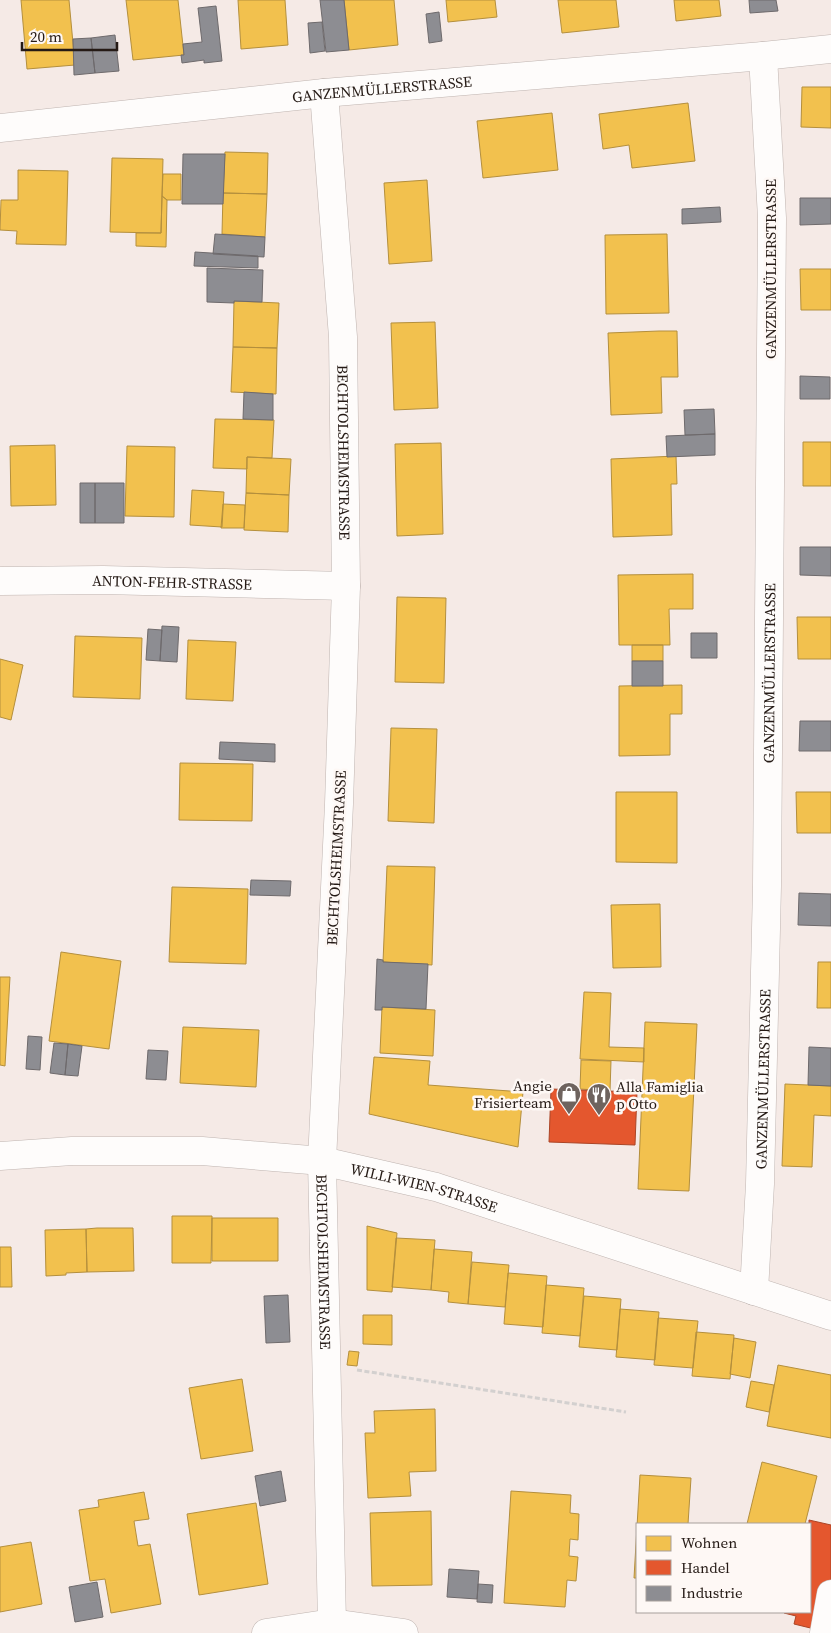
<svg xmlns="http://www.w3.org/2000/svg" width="831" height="1633" font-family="'Source Serif 4',serif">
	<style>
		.homes { fill: #f2c14e; stroke: #b48f3d }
		.shops { fill: #e4572e; stroke: #ab4526 }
		.industry { fill: #8d8d92; stroke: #6e6a6c }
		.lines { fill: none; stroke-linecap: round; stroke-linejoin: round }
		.minor-casing { stroke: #bfb4b0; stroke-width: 29 }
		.path { stroke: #d3d0cf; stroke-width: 3; stroke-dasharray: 5 2.5; stroke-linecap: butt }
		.minor { stroke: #fefcfb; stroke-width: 28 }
		.labels { text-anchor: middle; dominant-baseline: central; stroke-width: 5; stroke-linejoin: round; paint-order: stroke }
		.street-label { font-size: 15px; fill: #251a15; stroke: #fef8f5 }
		.poi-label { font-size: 15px; fill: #251a15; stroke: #fef8f5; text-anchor: end }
	</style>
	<rect width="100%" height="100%" fill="#f5eae6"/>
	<path class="homes" d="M21,0H69L75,65L27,69Z
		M126,0H178L184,55L133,60Z
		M238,0H285L288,45L241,49Z
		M344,0H394L398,45L349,50Z
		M446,0H495L497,17L448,22Z
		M558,0H616L619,27L562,33Z
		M674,0H719L721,16L676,21Z
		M802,87H831V128L801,127Z
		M688,103L695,161L632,168L629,145L603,149L599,114Z
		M552,113L558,170L483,178L477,121Z
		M225,152L268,153L267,194L223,193Z
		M112,158L163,159L161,233L110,232Z
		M18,170L68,171L66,245L16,244L17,231L0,230L1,200H18Z
		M163,174H181V200H167L162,196Z
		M427,180L432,261L389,264L384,183Z
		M223,193L267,194L265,237L222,234Z
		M162,196L167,200L166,247L136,246V233H161Z
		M667,234L669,313L606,314L605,235Z
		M800,269H831V310H801Z
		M234,301L279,303L277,348L233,347Z
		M435,322L438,408L394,410L391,323Z
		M659,331H677L678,377H661L662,413L611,415L608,333Z
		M233,347L277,348L276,394L231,392Z
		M215,419L274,420L272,458L247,457V469L213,468Z
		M803,442H831V486H803Z
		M441,443L443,534L397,536L395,444Z
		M55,445L56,505L11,506L10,446Z
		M127,446L175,447L174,517L125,516Z
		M676,456L677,484H671L672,535L613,537L611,459Z
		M247,457L291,459L289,495L246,493Z
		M192,490L224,492L222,527L190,525Z
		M246,493L289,495L288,532L244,530Z
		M223,504L245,505L244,528H221Z
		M693,574V609H669L670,645H619L618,575Z
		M397,597L446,598L444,683L395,682Z
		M797,617H831V659H798Z
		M75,636L142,638L140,699L73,697Z
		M188,640L236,642L233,701L186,699Z
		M632,645H663V661H632Z
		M0,659L23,665L11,720L0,717Z
		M682,685V714H670V755L619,756V686Z
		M391,728L437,729L434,823L388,821Z
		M180,763L253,764L252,821L179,820Z
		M616,792H677V863L616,862Z
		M796,792H831V833H797Z
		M387,866L435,867L432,965L383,962Z
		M172,887L248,889L246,964L169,962Z
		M660,904L661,967L613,968L611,905Z
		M61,952L121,961L109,1049L49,1041Z
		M818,962H831V1008H817Z
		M0,977H10L5,1066L0,1065Z
		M584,992L611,993L609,1047L644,1048V1062L580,1059Z
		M382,1007L435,1010L433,1056L380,1053Z
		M645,1022L697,1024L689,1191L638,1189Z
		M183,1027L259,1030L256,1087L180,1083Z
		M374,1057L430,1061L428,1085L523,1092L518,1147L369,1114Z
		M581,1060L611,1061L610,1091L580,1089Z
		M785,1084L831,1086V1116L814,1115L812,1167L782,1166Z
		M172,1216H212L211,1263H172Z
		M212,1218H278V1261H212Z
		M367,1226L397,1233L392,1292L367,1290Z
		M97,1228H133L134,1271L87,1272L86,1229Z
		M86,1229L87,1272L66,1273V1275L46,1276L45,1230Z
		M396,1238L435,1240L431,1290L392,1287Z
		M0,1247H11L12,1287H0Z
		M434,1249L472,1252L468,1304L448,1302L449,1292L431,1290Z
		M472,1262L509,1265L505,1307L468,1304Z
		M508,1273L547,1276L543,1327L504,1324Z
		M546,1285L584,1288L580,1336L542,1333Z
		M584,1296L621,1299L617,1350L579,1347Z
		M620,1309L659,1312L655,1360L616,1357Z
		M363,1315H392V1345L363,1344Z
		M658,1318L698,1321L693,1368L654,1365Z
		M696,1332L734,1335L730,1379L692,1376Z
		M734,1338L756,1342L750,1378L730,1374Z
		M349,1351L359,1352L357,1366L347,1365Z
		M778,1365L831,1375V1438L767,1426Z
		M242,1379L253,1451L201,1459L189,1388Z
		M751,1381L774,1385L769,1412L746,1407Z
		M435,1409L436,1471L409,1472L411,1496L368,1498L365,1433H375L374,1411Z
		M762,1462L817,1476L805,1524H747Z
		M640,1475L691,1478L688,1524H637V1578H634Z
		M511,1491L571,1495L570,1513L579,1514L578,1540L570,1539L569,1556L578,1557L576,1581L567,1580L565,1607L504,1603Z
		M144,1492L149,1519L134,1521L138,1546L150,1544L161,1604L111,1613L105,1579L90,1581L79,1510L99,1507L98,1500Z
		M256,1503L268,1584L199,1595L187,1514Z
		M431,1511L432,1585L372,1586L370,1513Z
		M31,1542L42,1604L0,1612V1547Z"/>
	<path class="shops" d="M551,1089L637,1092L635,1145L549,1142Z
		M809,1520L831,1525V1633L794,1624L796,1616L784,1613V1612H810Z"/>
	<path class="industry" d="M320,0H344L349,50L326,52Z
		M749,0H776L778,11L750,13Z
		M216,6L222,61L204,63V60L182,63L181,55H184L183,44L202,42L198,8Z
		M439,12L442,41L429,43L426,14Z
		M322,22L325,51L310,53L308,23Z
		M115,35L119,71L95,73L91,38Z
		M91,38L95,73L74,75L73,39Z
		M183,154H225L223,204H182Z
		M800,198H831V224L800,225Z
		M720,207L721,222L682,224V209Z
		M215,234L265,237L264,257L213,254Z
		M195,252L258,256V268L194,266Z
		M207,268L263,270L262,302L234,301V303L207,302Z
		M800,376L830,377V399H800Z
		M244,392L273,394V420L243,419Z
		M714,409L715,434L685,435L684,410Z
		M715,434V455L667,457L666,436Z
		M80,483H95V523H80Z
		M95,483H124V523H95Z
		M800,547H831V576L800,575Z
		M162,626L179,627L177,662L160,661Z
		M148,629L162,630L160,661L146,660Z
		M691,633H717V658H691Z
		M632,661H663V686H632Z
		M800,721H831V751H799Z
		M220,742L275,744V762L219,759Z
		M251,880L291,881L290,896L250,895Z
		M799,893L831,894V926L798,925Z
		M377,959L383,960V962L428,964L426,1009L382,1007V1010H375Z
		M28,1036L42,1037L40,1070L26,1069Z
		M54,1043L68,1044L65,1075L50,1073Z
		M68,1044L82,1046L78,1076L65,1075Z
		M809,1047L831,1048V1086L808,1085Z
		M148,1050L168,1051L166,1080L146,1079Z
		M288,1295L290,1342L266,1343L264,1296Z
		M281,1471L286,1501L260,1506L255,1476Z
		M449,1569L479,1571L477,1599L447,1597Z
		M97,1582L103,1617L75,1622L69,1587Z
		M478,1584L493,1585L492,1603L477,1602Z"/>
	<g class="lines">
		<g class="minor-casing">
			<g id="minor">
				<path id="s1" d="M324,93L343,337L346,586L339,804L322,1161L332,1623"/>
				<path id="s2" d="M0,128L324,93L763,56L831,49"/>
				<path id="s3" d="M0,581L103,580L346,586"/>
				<path id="s4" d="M0,1156L72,1151H202L322,1161L436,1187L831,1316"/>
				<path id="s5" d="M754,1291L760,1184L767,886L772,218L763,56"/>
				<path d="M266,1633L332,1623L404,1633"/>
				<path d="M824,1633L831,1594"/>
			</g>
		</g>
		<path class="path" d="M357,1370L626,1412"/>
		<use href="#minor" class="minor"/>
	</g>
	<defs>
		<g id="shop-pin" transform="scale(1.25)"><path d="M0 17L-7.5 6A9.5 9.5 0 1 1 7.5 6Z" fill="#6e635e" stroke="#fef8f5"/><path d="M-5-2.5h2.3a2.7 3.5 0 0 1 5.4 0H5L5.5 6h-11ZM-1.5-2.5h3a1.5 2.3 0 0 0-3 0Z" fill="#fff"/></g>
		<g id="restaurant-pin" transform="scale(1.25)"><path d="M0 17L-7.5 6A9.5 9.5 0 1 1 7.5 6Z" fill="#6e635e" stroke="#fef8f5"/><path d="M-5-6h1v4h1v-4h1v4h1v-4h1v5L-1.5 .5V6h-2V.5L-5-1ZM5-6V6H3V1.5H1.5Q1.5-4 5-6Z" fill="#fff"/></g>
	</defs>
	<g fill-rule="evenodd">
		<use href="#shop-pin" x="569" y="1094"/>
		<use href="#restaurant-pin" x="599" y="1095"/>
	</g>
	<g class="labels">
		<g class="street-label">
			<text stroke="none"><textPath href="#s2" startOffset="384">GANZENMÜLLERSTRASSE</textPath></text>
			<text transform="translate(770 269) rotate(-90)">GANZENMÜLLERSTRASSE</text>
			<text stroke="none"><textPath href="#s1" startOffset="360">BECHTOLSHEIMSTRASSE</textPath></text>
			<text stroke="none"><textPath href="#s3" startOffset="172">ANTON-FEHR-STRASSE</textPath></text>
			<text stroke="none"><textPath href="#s5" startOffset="618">GANZENMÜLLERSTRASSE</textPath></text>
			<text transform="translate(336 858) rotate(-87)">BECHTOLSHEIMSTRASSE</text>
			<text stroke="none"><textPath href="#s5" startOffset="212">GANZENMÜLLERSTRASSE</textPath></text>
			<text stroke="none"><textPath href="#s4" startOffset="428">WILLI-WIEN-STRASSE</textPath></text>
			<text stroke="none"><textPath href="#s1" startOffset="1170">BECHTOLSHEIMSTRASSE</textPath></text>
		</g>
		<g class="poi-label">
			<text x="552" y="1085">Angie<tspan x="552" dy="17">Frisierteam</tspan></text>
			<text x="616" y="1086" text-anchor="start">Alla Famiglia<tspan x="616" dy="17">p Otto</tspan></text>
		</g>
	</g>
	<rect x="636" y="1523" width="175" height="90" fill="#fef8f5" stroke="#a79f9b"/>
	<rect x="646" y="1536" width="25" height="15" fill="#f2c14e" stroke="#a79f9b"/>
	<text x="681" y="1548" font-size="15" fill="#251a15">Wohnen</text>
	<rect x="646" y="1560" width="25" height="15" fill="#e4572e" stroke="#a79f9b"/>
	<text x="681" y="1573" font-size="15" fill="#251a15">Handel</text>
	<rect x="646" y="1586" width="25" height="15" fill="#8d8d92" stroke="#a79f9b"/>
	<text x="681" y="1598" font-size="15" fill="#251a15">Industrie</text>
	<path d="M22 42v8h95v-8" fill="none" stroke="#251a15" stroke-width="2.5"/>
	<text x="30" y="42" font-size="15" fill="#251a15" stroke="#fef8f5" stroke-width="4" paint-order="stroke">20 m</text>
</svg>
